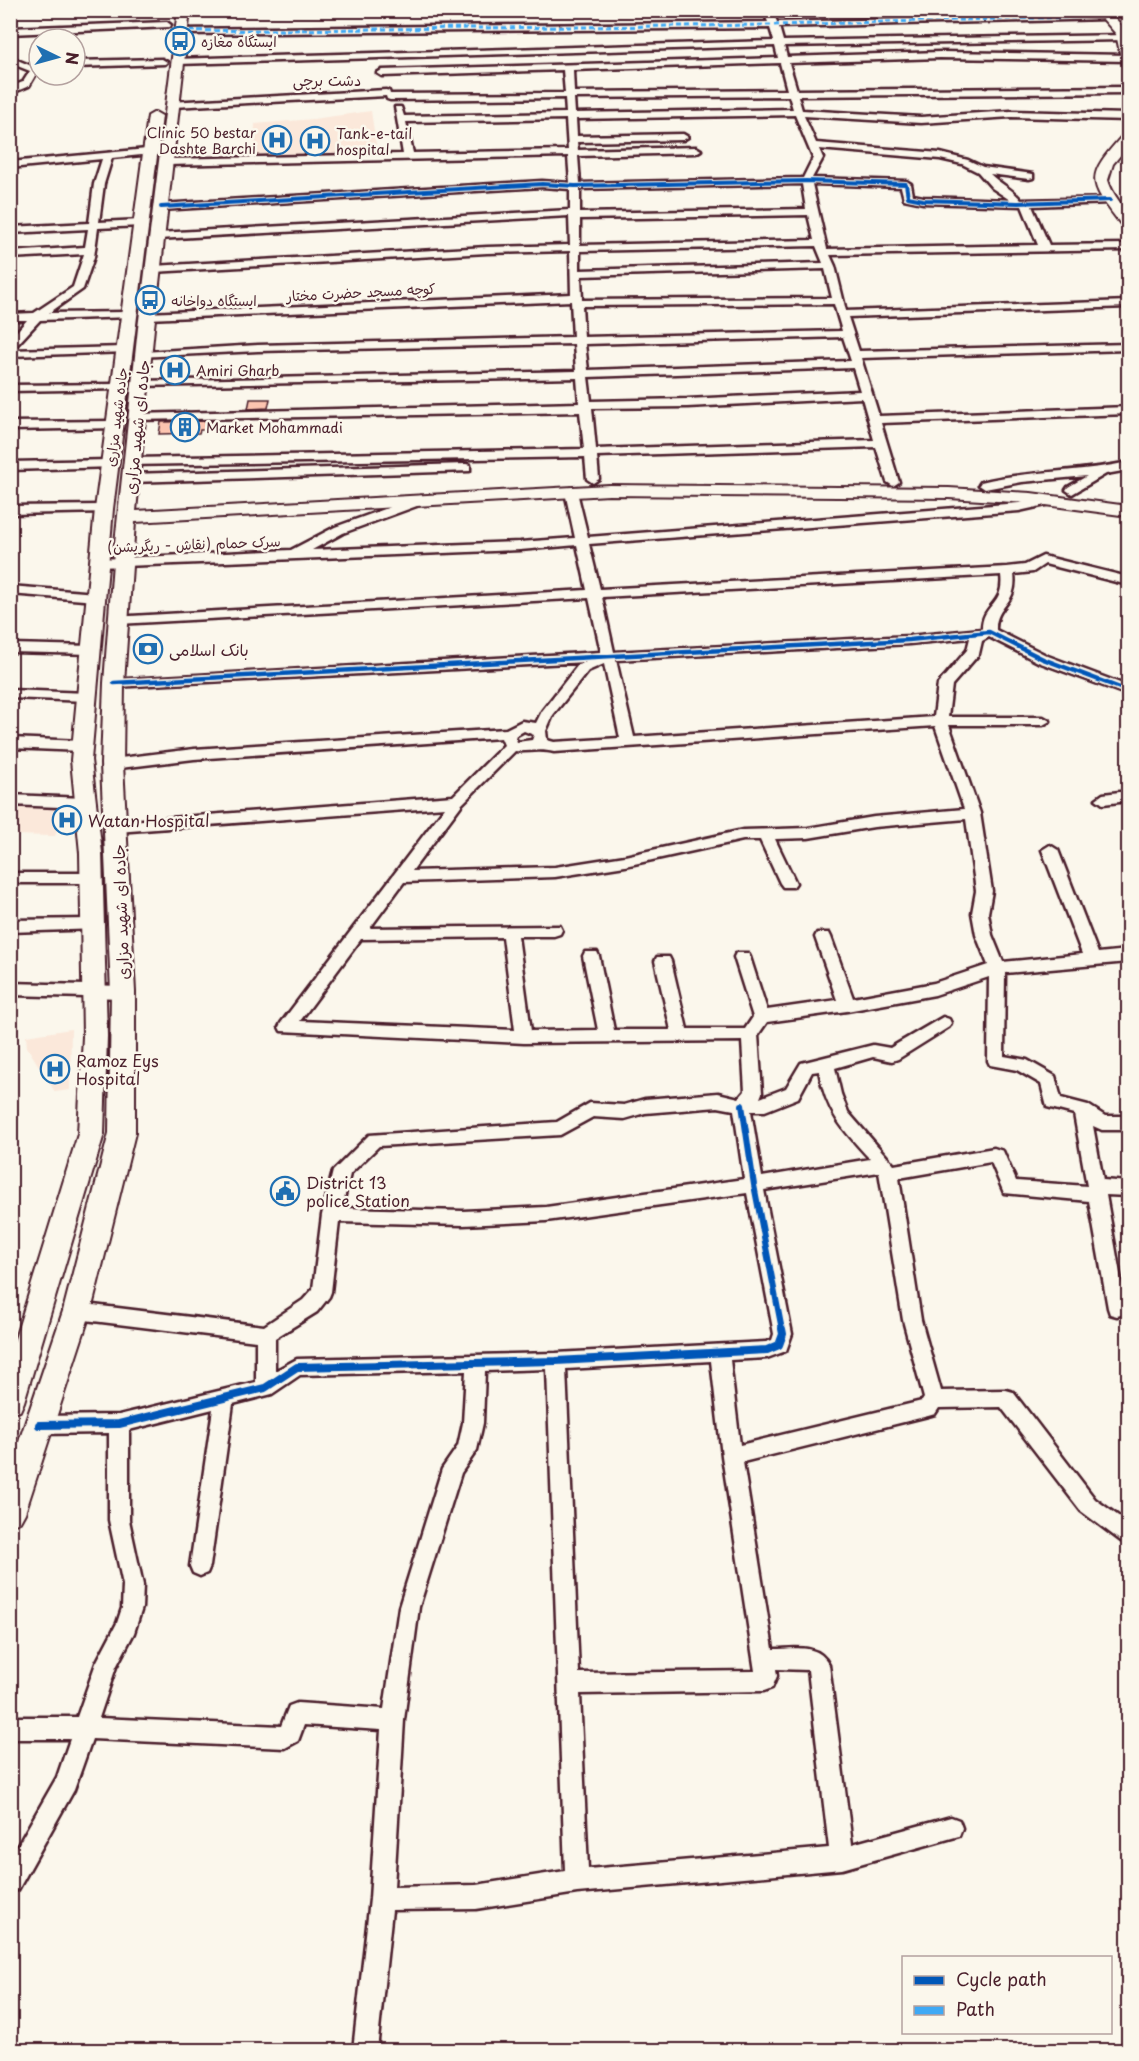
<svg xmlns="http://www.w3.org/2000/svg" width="1139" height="2061" font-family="'Playpen Sans','Playpen Sans Arabic',sans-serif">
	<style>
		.built { fill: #fbe8da }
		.building { fill: #fcc4b0; stroke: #4a1f2b; stroke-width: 1.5 }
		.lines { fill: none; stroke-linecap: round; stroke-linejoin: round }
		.street-casing { stroke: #4a1f2b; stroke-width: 5 }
		.secondary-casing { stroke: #4a1f2b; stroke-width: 4 }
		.street { fill: #fbf7ec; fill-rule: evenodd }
		.secondary { fill: #fbf7ec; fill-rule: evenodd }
		.quiet { stroke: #3fa9f5; stroke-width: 3; stroke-dasharray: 5 3; stroke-linecap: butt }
		.cycleway-far3-casing { stroke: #fbf7ec; stroke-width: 6 }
		.cycleway-far2-casing { stroke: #fbf7ec; stroke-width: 8 }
		.cycleway-far1-casing { stroke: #fbf7ec; stroke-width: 10 }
		.cycleway-casing { stroke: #fbf7ec; stroke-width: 11 }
		.cycleway-far3 { stroke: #0057b8; stroke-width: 4 }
		.cycleway-far2 { stroke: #0057b8; stroke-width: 4.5 }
		.cycleway-far1 { stroke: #0057b8; stroke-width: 6 }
		.cycleway { stroke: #0057b8; stroke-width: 8 }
		.labels { text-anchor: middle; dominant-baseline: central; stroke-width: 5; stroke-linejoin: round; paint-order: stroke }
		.far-poi-label { font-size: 14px; fill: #4a1f2b; stroke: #fbf7ec; text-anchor: start }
		.far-street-label { font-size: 14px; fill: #4a1f2b; stroke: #fbf7ec }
		.far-neighbourhood-label { font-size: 15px; fill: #4a1f2b; stroke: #fbf7ec }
		.street-label { font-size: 16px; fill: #4a1f2b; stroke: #fbf7ec }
		.poi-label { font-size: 16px; fill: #4a1f2b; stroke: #fbf7ec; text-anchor: start }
	</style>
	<rect width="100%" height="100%" fill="#fbf7ec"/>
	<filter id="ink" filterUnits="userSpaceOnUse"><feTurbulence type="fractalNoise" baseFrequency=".0167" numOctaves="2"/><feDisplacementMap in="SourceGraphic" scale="12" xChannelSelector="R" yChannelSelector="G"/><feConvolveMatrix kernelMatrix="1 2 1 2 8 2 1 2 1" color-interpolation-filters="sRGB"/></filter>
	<g filter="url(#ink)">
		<path class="built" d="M371,111L378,157L253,160L255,124L313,119Z
			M15,802L66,803L55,836L11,835V814Z
			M71,1029L70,1090L55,1092L27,1047L26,1036Z"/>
		<path class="building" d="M250,399H270L268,408L248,409Z
			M212,421L210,430H200L199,433L159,434L161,422Z"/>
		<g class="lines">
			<g class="street-casing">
				<path id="street" d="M763,10H772L777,22L1110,14V18L1107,19L779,27L783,41L1126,35V39L1123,40L784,46L787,57L940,52L1128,55V61L940,58L789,63L797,90L1128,87V93L798,96L802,110L921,117L1011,111L1128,114V120L1011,117L921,123L804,116L816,143L940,153L968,160L983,167L1033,174V178L1029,179L990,174C1000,184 1013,189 1021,200L1114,198V202L1110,203L1032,206L1049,245L1128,244V250L830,255L835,266L846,311L1128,301V307L848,317L859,351L1128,344V350L861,358L879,416L1128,407V414L881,423L899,482L893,486L887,482L876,447L597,456L599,479L593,483L587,479L585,457L129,465L127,462L133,458L584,449L580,412L133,420L131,418L137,414L579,403L577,378L136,386V382L140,381L576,371L574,344L258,351L139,357V353L143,352L258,345L573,337L571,301L148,319L143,316L148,313L571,294L570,251L487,253L153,272L148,269L153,266L487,247L570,245L569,216L158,239L153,236L158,233L570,210V189L542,187L161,210L156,207L161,204L542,181L570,183L568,156L167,165L162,162L167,159L403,154L395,107H401L404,116L566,113L565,98L390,100L387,99L386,96L173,107L168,104L170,102L386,90L389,91L390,94L565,93L563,70L382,76L377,73L382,70L778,58L775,46L178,64L175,63V59L774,41L770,28L182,34L178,31L179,29L768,22ZM780,63L787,90L574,92L573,70ZM789,96L793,109L575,113L574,98ZM795,115L813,158L803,178L580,183L578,156L696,153L701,150L696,147L578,150L577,142L683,140L688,137L683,134L577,136L576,119ZM566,119L568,150L413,153L406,122ZM819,149L940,159L962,164L978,172L992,188L1010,200L923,197L913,195L911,184L906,181L812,178L823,158ZM802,184L806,209L580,213V189ZM812,184L901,187L904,199L923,203L1022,206L1038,245L827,249ZM808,215L814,240L580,245V219ZM816,246L823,263L580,270V251ZM825,269L832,298L582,300L581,276ZM834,304L842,331L584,337L582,306ZM843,337L851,361L588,370L585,344ZM853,368L860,391L687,399L591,401L588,377ZM862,398L874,440L596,449L592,408L687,407Z
					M167,22L171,25L170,27L10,34V28Z
					M10,57L39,69L29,86L10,94V87L23,82L30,71L10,63Z
					M162,59L167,62L165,64L75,67V61Z
					M168,147L173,150L171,152L112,158L104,184L99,222L141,220L146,223L141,226L98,228L94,257L83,289L49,313L128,312L133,315L132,317L40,320L14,348L10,349V339L27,320H10V314L34,313L73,287L84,254L10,258V252L85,247L88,229L10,233V227L89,223L94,184L102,159L10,168V162Z
					M124,347L130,350L128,352L10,356V350Z
					M119,384L125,387L123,389L10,391V385Z
					M115,421L119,422V428L10,430V422Z
					M110,460L114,461V467L10,470V462Z
					M1128,462V470L1106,474L1072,494L1066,490L1068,487L1087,476L1022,482L985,489L979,485L981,482C1029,470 1079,473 1128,462Z
					M466,464L470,465V471L132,482L126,478L132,474Z
					M571,488L577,492L588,537L1019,503L1051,496L1057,500L1055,503L1019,511L589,544L600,589L1007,567L1025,565L1043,556L1128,577V585L1045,564L1033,572L1014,574C1018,606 995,604 996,630L1048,656L1128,686V695L1038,662L989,637L982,641L979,654L952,685L948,717H1043L1050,721L1043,725H949L980,813L992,891L988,913L992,935L1003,962L1082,954L1042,850L1050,845L1058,850L1098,953L1128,950V962L1005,973L1004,1056L1027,1060L1055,1076L1061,1098L1088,1105L1105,1116H1128V1130H1102L1093,1126L1103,1180L1128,1182V1196L1106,1195L1126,1308L1124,1314L1117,1316L1110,1314L1108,1308L1089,1201L1004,1193L991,1162L899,1178L921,1320L941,1391L1006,1390L1013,1392L1095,1499L1128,1523V1543L1121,1541L1081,1511L1001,1407L939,1408L935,1414L928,1416L743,1462L773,1649C794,1649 819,1643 829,1665L852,1844L951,1817L959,1820L962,1828L959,1836L842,1869L577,1893L476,1909L392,1910L377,2050H353L370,1899L381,1730L304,1725L298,1741L285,1748L92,1739L74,1790L18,1890L10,1893V1859L57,1777L70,1739H10V1717H77L96,1663L117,1623L122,1608L123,1585L109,1520V1433L39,1434L32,1431L29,1425L32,1419L39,1416L119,1415L256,1382V1341L77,1319L70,1317L68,1311L70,1305L77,1303L264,1326L303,1300L313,1289L322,1215L333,1171L369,1135L557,1122L590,1103L624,1105L645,1099L718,1093L739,1098L745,1091L742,1041L524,1043L281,1031L279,1027L281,1023L445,807L117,832L110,827L117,822L453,796L504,745L501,738L194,759L112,769L105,764L112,759L194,749L506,729L522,721L536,723L542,711L578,665L586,662L114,687L109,686L107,683L109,680L601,652L589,598L118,624L111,620L113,617L587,590L577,545L520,550L99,567L93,563L99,559L291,550L335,527L421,496L427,500L425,503L343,533L312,550L520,542L575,538L565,492ZM1001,575C1005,606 982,603 982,629L909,636L614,652L602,597ZM970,638L967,650L938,684L934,717L634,737L616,660L909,644ZM604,664L620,738L554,742L547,740L546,731L553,715L588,671ZM935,726L964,809L874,817L808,828L743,830L625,856L555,867L412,871L462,804L515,751C529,752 540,748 554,752ZM524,731L534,735L532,740L517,742L515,736ZM966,819L976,891L972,913L976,935L988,965L934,983L853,998L831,937L829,933H817L815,937L837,1000L767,1010L750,957L748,953H736L734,957L753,1017L745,1029H687L671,961L669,957H657L655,961L671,1030H614L599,956L597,952H585L583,956L598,1030L531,1031L518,936H554L560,934L562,930L560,926L370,928L404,882L555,877L625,866L743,840H760L780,883L783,887H793L796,883L775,839L808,838L874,827ZM503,937L515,1030L300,1021L361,939ZM989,977L988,1061L990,1065L1017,1070L1041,1084L1047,1107L1074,1114L1087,1186L1016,1181L1003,1151L994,1148L894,1165L848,1112L841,1094L835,1068L873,1057L892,1061L898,1059L949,1027L951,1023L949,1019L943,1017L890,1048L873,1045L801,1063L786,1088L760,1098L762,1093L758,1035L767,1022L847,1011L935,995ZM819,1071C826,1112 843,1130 870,1159L762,1177L751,1111H765L798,1098L812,1072ZM718,1107L734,1110L744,1179L546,1207L463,1211L342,1208L350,1174L379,1146L560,1135L593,1117L624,1119L645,1113ZM879,1172L903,1320L924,1398L922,1401L740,1445L730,1360L767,1358L786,1351L792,1334L764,1190ZM747,1193L774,1334L772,1340L766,1342L556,1353L297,1359L275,1371V1338L317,1312L329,1297L331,1292L339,1222L463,1225L546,1221ZM711,1361L722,1456L755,1671L579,1673L566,1369ZM547,1369L565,1871L476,1885L394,1887L404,1720L419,1607L461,1473L477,1450L483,1423L485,1371ZM466,1371L463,1423L458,1446L442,1469L399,1607L384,1709L297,1703L289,1706L281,1726L99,1718L116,1667L134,1633L142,1608L143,1585L129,1520V1430L213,1409L190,1566L193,1573L200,1576L207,1573L210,1566L233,1404L272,1394L300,1375ZM776,1669L808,1670L829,1848L588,1869L580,1694L764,1691L772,1688L777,1676Z
					M104,505L108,506L110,509L108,512L10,514V506Z
					M10,586L96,593L103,597L96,601L10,594Z
					M10,644L92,646L99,650L92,654L10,652Z
					M10,690L87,693L94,697L87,701L10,698Z
					M10,738L82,741L89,746L82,751L10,748Z
					M1128,791V801L1103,804L1096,799L1103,794Z
					M10,795L84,798L91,803L84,808L10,805Z
					M10,873H90L95,874L98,878L95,882L90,883H10Z
					M92,919L98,921L100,925L98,929L10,932V920Z
					M10,983L123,986L129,988L131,992L129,996L123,998L10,995Z"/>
			</g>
			<g class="secondary-casing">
				<path id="secondary" d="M178,10H190L154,328L136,511L609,485L949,488L1031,493L1128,506V516L1031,503L949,498L609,495L135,522L124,683L123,764L135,992V1133L91,1311L25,1513L20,1522L10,1526V1468L63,1311L109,1133L111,992L101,764L104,683L113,562L138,328Z
					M1095,10H1108L1128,33V61L1121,57L1116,34Z
					M155,112L162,116L113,509L91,760L102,853L107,1036L104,1134L24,1402L20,1411L10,1414V1355L78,1134L83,1036L80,853L71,760L95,509L148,116Z
					M1128,134V146L1113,164L1108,180C1114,201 1130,207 1128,228L1123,227C1089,182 1083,179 1123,135Z"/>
			</g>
			<use href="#street" class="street"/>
			<use href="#secondary" class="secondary"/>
			<path class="quiet" d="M182,31L774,25L1107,16"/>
			<g class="cycleway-far3-casing">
				<path id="cycleway-far3" d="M161,207L542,184L575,186L806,181L906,184L908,197L923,200L1018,203L1110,200"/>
			</g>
			<g class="cycleway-far2-casing">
				<path id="cycleway-far2" d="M114,683L909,640L989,632L1043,659L1128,691"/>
			</g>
			<g class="cycleway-far1-casing">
				<path id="cycleway-far1" d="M742,1105L754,1185L782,1330"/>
			</g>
			<g class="cycleway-casing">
				<path id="cycleway" d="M39,1425L119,1424L265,1388L297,1367L556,1361L767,1350L779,1345L783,1334L782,1329"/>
			</g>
			<use href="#cycleway-far3" class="cycleway-far3"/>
			<use href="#cycleway-far2" class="cycleway-far2"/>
			<use href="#cycleway-far1" class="cycleway-far1"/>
			<use href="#cycleway" class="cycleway"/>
		</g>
	</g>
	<defs>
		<g id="bus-ring" transform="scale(1.5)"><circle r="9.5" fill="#fbf7ec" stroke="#1f6fb2" stroke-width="1.5"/><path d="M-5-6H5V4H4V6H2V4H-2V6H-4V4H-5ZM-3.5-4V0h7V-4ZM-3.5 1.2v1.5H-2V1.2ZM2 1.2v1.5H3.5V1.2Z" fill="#1f6fb2"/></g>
		<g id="hospital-ring" transform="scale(1.5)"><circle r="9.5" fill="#fbf7ec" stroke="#1f6fb2" stroke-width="1.5"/><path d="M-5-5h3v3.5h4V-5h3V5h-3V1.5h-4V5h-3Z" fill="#1f6fb2"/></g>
		<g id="building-ring" transform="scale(1.5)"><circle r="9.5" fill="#fbf7ec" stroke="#1f6fb2" stroke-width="1.5"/><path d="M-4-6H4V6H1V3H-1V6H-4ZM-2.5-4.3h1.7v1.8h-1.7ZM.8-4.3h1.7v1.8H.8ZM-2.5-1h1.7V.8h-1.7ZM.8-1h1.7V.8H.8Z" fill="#1f6fb2"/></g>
		<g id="bank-ring" transform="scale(1.5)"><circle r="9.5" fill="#fbf7ec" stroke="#1f6fb2" stroke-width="1.5"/><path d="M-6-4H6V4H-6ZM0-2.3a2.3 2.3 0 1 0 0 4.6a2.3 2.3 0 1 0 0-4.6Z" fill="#1f6fb2"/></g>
		<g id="civic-ring" transform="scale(1.5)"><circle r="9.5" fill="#fbf7ec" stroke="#1f6fb2" stroke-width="1.5"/><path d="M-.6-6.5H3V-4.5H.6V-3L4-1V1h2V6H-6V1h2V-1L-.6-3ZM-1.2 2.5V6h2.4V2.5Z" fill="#1f6fb2"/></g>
	</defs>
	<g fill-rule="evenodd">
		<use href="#bus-ring" x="180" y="41"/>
		<use href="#hospital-ring" x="277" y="140"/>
		<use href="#hospital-ring" x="315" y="141"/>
		<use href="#bus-ring" x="150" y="300"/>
		<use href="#hospital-ring" x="175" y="370"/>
		<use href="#building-ring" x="185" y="427"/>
		<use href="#bank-ring" x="148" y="649"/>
		<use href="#hospital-ring" x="67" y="820"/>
		<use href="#hospital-ring" x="55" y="1069"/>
		<use href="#civic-ring" x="285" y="1191"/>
	</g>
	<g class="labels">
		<g class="far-poi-label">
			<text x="201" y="41">ایستگاه مغازه</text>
			<text x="256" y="132" text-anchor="end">Clinic 50 bestar<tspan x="256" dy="16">Dashte Barchi</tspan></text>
			<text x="336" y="133">Tank-e-tail<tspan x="336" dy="16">hospital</tspan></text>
			<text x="171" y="300">ایستگاه دواخانه</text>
			<text x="196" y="370">Amiri Gharb</text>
			<text x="206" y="427">Market Mohammadi</text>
		</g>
		<g class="far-street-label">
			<text transform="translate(361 292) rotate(-3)">کوچه مسجد حضرت مختار</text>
			<text transform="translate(116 417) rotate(-83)">جاده شهید مزاری</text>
			<text transform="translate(194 544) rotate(-2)">سرک حمام (نقاش - ریگریشن)</text>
		</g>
		<g class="far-neighbourhood-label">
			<text x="327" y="79">دشت برچی</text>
		</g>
		<g class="street-label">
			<text transform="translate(136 427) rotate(-84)">جاده ای شهید مزاری</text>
			<text transform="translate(120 912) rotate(-92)">جاده ای شهید مزاری</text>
		</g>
		<g class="poi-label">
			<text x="169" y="649">بانک اسلامی</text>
			<text x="88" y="820">Watan Hospital</text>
			<text x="76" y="1060">Ramoz Eys<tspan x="76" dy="18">Hospital</tspan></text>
			<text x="306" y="1182">District 13<tspan x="306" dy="18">police Station</tspan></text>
		</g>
	</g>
	<rect width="1139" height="2061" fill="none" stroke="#fbf7ec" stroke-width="36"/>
	<rect x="18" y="18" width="1103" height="2025" fill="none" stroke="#4a1f2b" stroke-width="2" filter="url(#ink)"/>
	<rect x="902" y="1956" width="210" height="78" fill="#fbf7ec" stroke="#b4a19f" stroke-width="1.5"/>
	<rect x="914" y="1976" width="30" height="9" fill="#0057b8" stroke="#b4a19f" stroke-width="1.5"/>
	<text x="956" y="1986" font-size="18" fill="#4a1f2b">Cycle path</text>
	<rect x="914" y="2006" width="30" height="9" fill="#3fa9f5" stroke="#b4a19f" stroke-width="1.5"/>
	<text x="956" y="2016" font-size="18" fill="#4a1f2b">Path</text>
	<g transform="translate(57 57) rotate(95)"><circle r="28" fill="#fbf7ec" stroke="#b4a19f" stroke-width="1.5"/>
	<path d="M0-4.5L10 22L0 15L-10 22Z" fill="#1f6fb2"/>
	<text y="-9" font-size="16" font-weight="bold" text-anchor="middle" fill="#4a1f2b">N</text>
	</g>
</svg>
